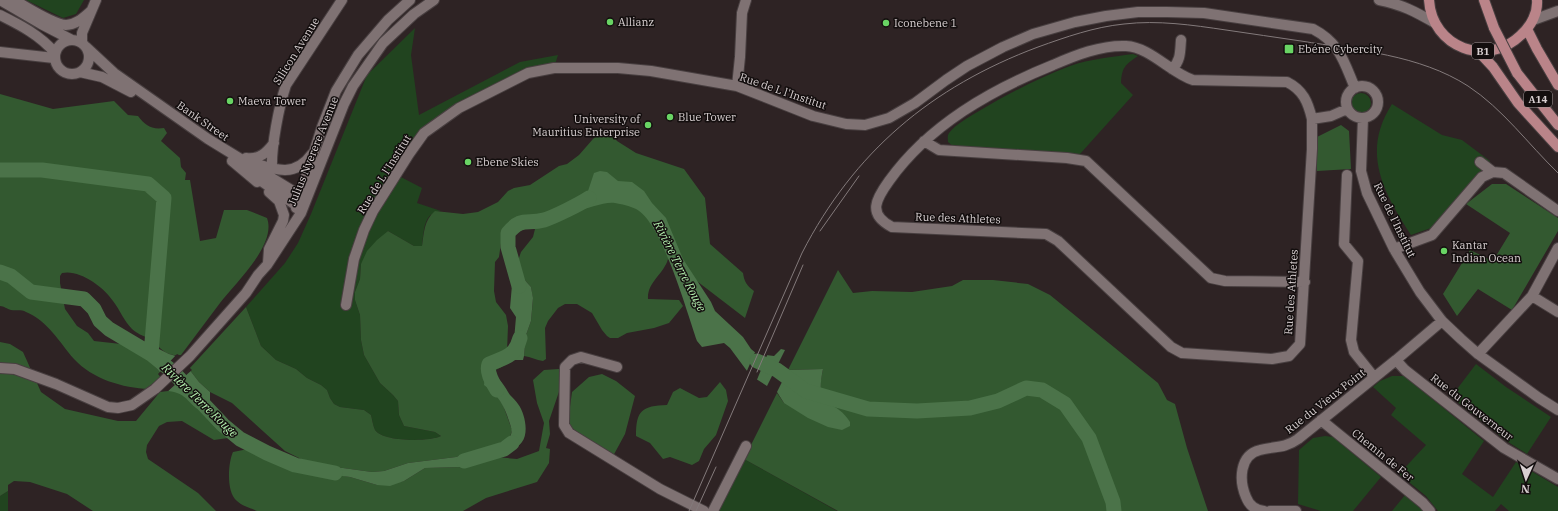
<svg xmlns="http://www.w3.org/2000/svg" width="1558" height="511" font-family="'IBM Plex Serif',serif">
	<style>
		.green { fill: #21441f }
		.forest { fill: #335930 }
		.water { fill: #4b7349 }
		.pier { fill: #2e2324 }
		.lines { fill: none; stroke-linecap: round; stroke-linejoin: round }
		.river { stroke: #4b7349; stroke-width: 15 }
		.street-casing { stroke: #483f40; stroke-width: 12 }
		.secondary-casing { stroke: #483f40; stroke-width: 12 }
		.primary-casing { stroke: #483f40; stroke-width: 12 }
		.street { stroke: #7f7273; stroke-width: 10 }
		.secondary { stroke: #7f7273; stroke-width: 10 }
		.primary { stroke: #ba8489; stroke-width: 10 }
		.tram { stroke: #837a7b; stroke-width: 1 }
		.primary-bridge-casing { stroke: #483f40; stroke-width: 12; stroke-linecap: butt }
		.primary-bridge { stroke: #ba8489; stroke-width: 10 }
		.poi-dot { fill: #69d464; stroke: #130e0e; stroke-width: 1.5 }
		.labels { text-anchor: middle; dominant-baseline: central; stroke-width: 3; stroke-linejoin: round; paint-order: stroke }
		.shield { fill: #130e0e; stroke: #9c9596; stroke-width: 1 }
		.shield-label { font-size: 10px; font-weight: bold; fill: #d7cfd0 }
		.poi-label { font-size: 11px; fill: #d7cfd0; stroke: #130e0e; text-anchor: start }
		.street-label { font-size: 11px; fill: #d7cfd0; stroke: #130e0e }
		.water-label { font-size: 12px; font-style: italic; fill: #b5f2b0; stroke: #130e0e }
	</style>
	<rect width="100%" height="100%" fill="#2e2324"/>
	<path class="green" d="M26,0H84L76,14L63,18Z
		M415,28L411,55L419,115L520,62L558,55L554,68L528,73L424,133L397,175L422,188L417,203L441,211C423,212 424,232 422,246H414L388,231L361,264L360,279L355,292V300L360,315L361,340L364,355L380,383L393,395L398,401L399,415L404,426L435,432L441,436C429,442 383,442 375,430C373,426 372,419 371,415L364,410L340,407L334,404L330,398L327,390L321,385L307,378L296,369L276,360L261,346L246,307L285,263L298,243L311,214L367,75Z
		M1133,54L1138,56C1125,65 1122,67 1121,83L1133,95L1080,154L954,147L948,142C948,139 947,136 949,133C956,124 969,117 979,111C1008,94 1038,78 1070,66C1090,59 1112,57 1133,54Z
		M1351 103a10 10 0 1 1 20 0a10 10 0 1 1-20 0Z
		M1392,104L1442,135L1462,140L1490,161L1483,171L1431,228L1411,235C1383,192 1361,152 1392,104Z
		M1476,364L1506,387L1551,417L1527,454L1508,442L1451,397Z
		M1392,376H1404L1484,441L1462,474L1493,497L1516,462L1558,487V511H1509L1501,504L1495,511H1438L1426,496L1399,474L1426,445L1391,415L1396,408L1373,387L1380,381Z
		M1325,436L1333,437L1381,477L1353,511H1321L1298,504L1299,450L1313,438Z
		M744,459L837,511H716Z
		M8,491V511H0V496Z
		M1405,495L1422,510L1423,511H1392Z"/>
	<path class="forest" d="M0,94L53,109L114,101L128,115L138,116C145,125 151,130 164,128L167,133L161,141L180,158L181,167L186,173L185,180H190L200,241L216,238L224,210H247L267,218C277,245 235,283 220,303C207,320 194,338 181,355C169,357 161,350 153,341C148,337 138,335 132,329C124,321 120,310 113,301C104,287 79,269 62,273L60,276V283L65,309L77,326L88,333L94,341L121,344L141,350L164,377L149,389C123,388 92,379 74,359C60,343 47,320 26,312C21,309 16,311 11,310C7,309 4,306 0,306Z
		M1341,125L1349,131L1351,169L1317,171V137Z
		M606,133L612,135L617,141L636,153L684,169L705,198L710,244L743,273C744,281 747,286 754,291L745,318L668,259C664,274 647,282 648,299L679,300L683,306L669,323L654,328L627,333L618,338H610L607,336L602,330L592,313L577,304H565L558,308L548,321L545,328L546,359L543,361C536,360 531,357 524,356L526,335L531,321L533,299L531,287L522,277L516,267L521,252L533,237L535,229L532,227H528L504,240L501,243L499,257L495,262L494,291L496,302L506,315L508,326L507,351L509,362C501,369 492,370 485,377L503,405L512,430L510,437L508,440L501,442L495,447L475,453H467L456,457L408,463L384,471L372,472L343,468L315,466L285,451L232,403L210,392L199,382L189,369L246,307L261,346L276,360L296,369L307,378L321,385L327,390L330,398L334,404L340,407L364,410L371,415C372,419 373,426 375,430C383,442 429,442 441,436L435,432L404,426L399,415L398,401L393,395L380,383L364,355L361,340L360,315L355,300V292L360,279L361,264L367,251L377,240L388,231L414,246H422C424,233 424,220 435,211L463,214L478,212L498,202L508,191L514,188L530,185L559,166L567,164L579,155L593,139L599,134Z
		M1492,184H1506L1558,218V231L1512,310L1478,289L1457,316L1443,294L1470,250L1493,261L1510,233L1466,204Z
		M838,270L853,293L872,291L912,292L952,286L963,280H993L1028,284L1050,295L1158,383L1167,400L1175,404L1187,448L1208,511H838L744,459L777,393L784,403L837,409C818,399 819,389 823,369L788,370Z
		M0,342L10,344L23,352L41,392L65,409L118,421H136L160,392L168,391H176L183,395L201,411L212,413L232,423L235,437L214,440L182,421L167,422L159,426L147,445L146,452L148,459L198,493L216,511H93L67,494L30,482L14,481L8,485V491L0,496Z
		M559,369L563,375L562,383L549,421L550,434L546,448L550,449L549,463L537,482L486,498L463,511H257C251,508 242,506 237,501C226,492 228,463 233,452L253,448L290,467L350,477L377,485L404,481L425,468L461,467L485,456L517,459L539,451L544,423L537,403L533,380L544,370Z
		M602,374L616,381L635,396L625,434L612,458L567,429L572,392L589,377Z
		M720,382L726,390L728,401L716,435L704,449L699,461L692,465L670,457L663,459L650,443L636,436C636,410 642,406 667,405L673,392L680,388L699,398L707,397Z"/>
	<path class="water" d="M600,171L607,172L618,181L632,182L644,191L652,203L666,218L683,259L711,302L715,311L743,337L751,349L757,354L774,356L781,349L785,350L767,386L750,375L730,348L724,343L702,347L697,341C687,313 662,222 636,209C630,206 621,204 615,203C606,201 586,209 576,211L570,206L587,194L594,173Z
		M513,267H516L522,277L531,287L533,298L531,321L526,335L524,356L523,360H514L511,358V351L514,340L516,317L510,308L512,285L510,273Z
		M153,346L169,354L176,356L164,377L141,350L143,347Z
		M189,369L199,382L210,392V403L213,410L212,413C209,412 205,412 202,411C188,406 189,393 168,391Z
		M823,369C814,413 834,396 850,422V426L842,430L828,427L808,418L784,403L777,392L788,370Z
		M490,372C499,376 505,387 510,395C513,398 516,401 518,404C525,413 529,433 522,442C516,450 506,450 498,455L495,454L494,450C497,442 507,443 510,437C513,431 511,427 509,421C504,405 498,395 484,385L485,377Z
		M467,453H475L485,456L461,467L425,468L404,481L390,486L377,485L350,477L327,474L316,471L315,466L343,468L372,472L384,471L408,463L456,457Z"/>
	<path class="pier" d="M756,350L768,353L756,382L746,373Z
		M177,354L183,357L162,379L158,374Z
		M189,367L192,370L168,391L167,390Z"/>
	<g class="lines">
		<path class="river" d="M0,170H42L148,184L164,198L151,354
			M0,272L11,276L31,292L84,299L94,309L100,321L109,329L151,354L173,372L223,425L240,439L267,453L295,465L335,473
			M519,286L508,247V233C522,216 527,225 544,220C554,217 580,204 589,198
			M757,361L777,370L806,391L868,409L917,411L970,408L998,401L1026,388L1042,390L1065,404L1089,438L1113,502L1114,511
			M497,390C493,383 486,373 489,364C505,357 515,357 520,338
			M464,461L504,449L512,443"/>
		<g class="street-casing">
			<path id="street" d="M1172,69C1181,61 1180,51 1181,40
				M737,86L740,57L742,13L746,0
				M1346 102a16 16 0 1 1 32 0a16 16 0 1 1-32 0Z
				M1363,118L1361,171L1367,193L1394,249L1420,292L1442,321L1461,339L1478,354L1539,398L1558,410
				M1312,119C1308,102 1303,90 1287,82L1193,80C1171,73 1150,47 1126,46C1101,45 1076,55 1053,65C991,90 929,125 889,181C876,199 867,214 892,227L1046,234L1058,241L1171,347L1182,353L1272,359L1289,356L1300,344L1312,149V119L1331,116L1347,109
				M924,141L939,150L1067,158L1086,161L1211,278L1225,281L1305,282
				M1480,162L1493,172L1504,173L1558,211
				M1347,175L1344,244L1358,261L1351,340L1354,352L1374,377
				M1394,249L1432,235L1482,177L1493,172
				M1532,296L1558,312
				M346,305L354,259L364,230L373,211L409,154L424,133L459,108L528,73L554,68H618L651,71L737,86L813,116L846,124L865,125L889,118L915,103L946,80L967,66L1003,47L1033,34L1075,22L1106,16L1138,12H1167L1204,13L1313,29C1340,43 1344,62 1355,88
				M1478,354L1532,296L1558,248
				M1396,360L1405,370L1504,448L1558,479
				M617,367L581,357L572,360L565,367L564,425L569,433L660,489L704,511
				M1321,420L1423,503L1430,511
				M713,511L746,446
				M1264,511C1255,510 1249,505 1246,497C1239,481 1239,455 1260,450C1274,446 1284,449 1298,439L1396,360L1442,321
				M1270,511H1296"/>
		</g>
		<g class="secondary-casing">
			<path id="secondary" d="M0,0L41,24L72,40
				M14,0C27,7 52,24 66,25C76,25 84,17 91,11
				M1379,0C1401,4 1416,12 1435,23
				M0,15C20,25 40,35 55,53
				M1533,20L1558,11
				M55 57a17 17 0 1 1 34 0a17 17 0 1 1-34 0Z
				M82,43V33L96,0
				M86,47L114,73L208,139L293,191L297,198L299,205
				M0,52L54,58
				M80,72L102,77L131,92
				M246,158C260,160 267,152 274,143
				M232,161L257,182
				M251,162C275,170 295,178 312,154
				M272,169C271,147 279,106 286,85L342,0
				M254,176L294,204L303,203
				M296,208L322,127L336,91L358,55L388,20L410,0
				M268,263L269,249L283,221L284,215L279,201L269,192
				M0,368L15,369L56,384L108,407L118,408L132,405L155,389L190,356L246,293L258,275L267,265L301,213L344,104L353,86L383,43L414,14L434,0"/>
		</g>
		<g class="primary-casing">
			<path id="primary" d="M1429,0C1432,48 1487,68 1521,35C1531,26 1538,13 1537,0
				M1484,0L1494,28
				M1527,29L1537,49L1558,85
				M1479,52L1493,67L1518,103L1558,147
				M1517,73L1558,125"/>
		</g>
		<use href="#street" class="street"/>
		<use href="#secondary" class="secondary"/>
		<use href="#primary" class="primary"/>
		<path class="tram" d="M820,231L859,176
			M757,372L803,265
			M689,511L802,253C854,152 931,87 1038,47C1066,37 1094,27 1124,24C1158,20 1192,25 1226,30C1251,34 1276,37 1301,41C1357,50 1420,55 1468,86C1503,109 1528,144 1558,173
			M696,511L716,467"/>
		<g class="primary-bridge-casing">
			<path id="primary-bridge" d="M1494,28L1517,73"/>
		</g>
		<use href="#primary-bridge" class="primary-bridge"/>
	</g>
	<g class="poi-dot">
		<circle cx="610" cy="22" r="4"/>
		<circle cx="886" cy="23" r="4"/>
		<rect x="1284" y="44" width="10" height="10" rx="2"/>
		<circle cx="230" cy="101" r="4"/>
		<circle cx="670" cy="117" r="4"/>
		<circle cx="648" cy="125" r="4"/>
		<circle cx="468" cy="162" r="4"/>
		<circle cx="1444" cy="251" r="4"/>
	</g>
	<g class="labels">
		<g class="shield">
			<rect x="1472" y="43" width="22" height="16" rx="3"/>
			<rect x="1524" y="91" width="28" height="16" rx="3"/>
		</g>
		<g class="shield-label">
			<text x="1483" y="51">B1</text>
			<text x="1538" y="99">A14</text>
		</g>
		<g class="poi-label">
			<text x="618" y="22">Allianz</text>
			<text x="894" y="23">Iconebene 1</text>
			<text x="1298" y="49">Ebéne Cybercity</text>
			<text x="238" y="101">Maeva Tower</text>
			<text x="678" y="117">Blue Tower</text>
			<text x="640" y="119" text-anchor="end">University of<tspan x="640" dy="13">Mauritius Enterprise</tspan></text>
			<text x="476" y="162">Ebene Skies</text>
			<text x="1452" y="245">Kantar<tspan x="1452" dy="13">Indian Ocean</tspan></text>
		</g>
		<g class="street-label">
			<text transform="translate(296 51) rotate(-58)">Silicon Avenue</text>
			<text transform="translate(783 91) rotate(19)">Rue de L l'Institut</text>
			<text transform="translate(203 121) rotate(35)">Bank Street</text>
			<text transform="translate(313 151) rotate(-68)">Julius Nyerere Avenue</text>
			<text transform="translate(384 174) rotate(-58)">Rue de L l'Institut</text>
			<text transform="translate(958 218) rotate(2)">Rue des Athletes</text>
			<text transform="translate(1395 220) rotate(64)">Rue de l'Institut</text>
			<text transform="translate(1291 292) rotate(-86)">Rue des Athletes</text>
			<text transform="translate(1325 401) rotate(-38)">Rue du Vieux Point</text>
			<text transform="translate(1472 407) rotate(38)">Rue du Gouverneur</text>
			<text transform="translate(1383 455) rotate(39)">Chemin de Fer</text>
		</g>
		<g class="water-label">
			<text transform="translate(680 266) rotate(63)">Rivière Terre Rouge</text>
			<text transform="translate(200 400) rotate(44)">Rivière Terre Rouge</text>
		</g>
	</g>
	<g transform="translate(1526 479) rotate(183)" stroke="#130e0e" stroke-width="3" paint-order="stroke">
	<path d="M0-3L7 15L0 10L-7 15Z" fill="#d7cfd0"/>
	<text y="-6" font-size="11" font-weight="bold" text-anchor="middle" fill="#d7cfd0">N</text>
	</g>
</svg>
